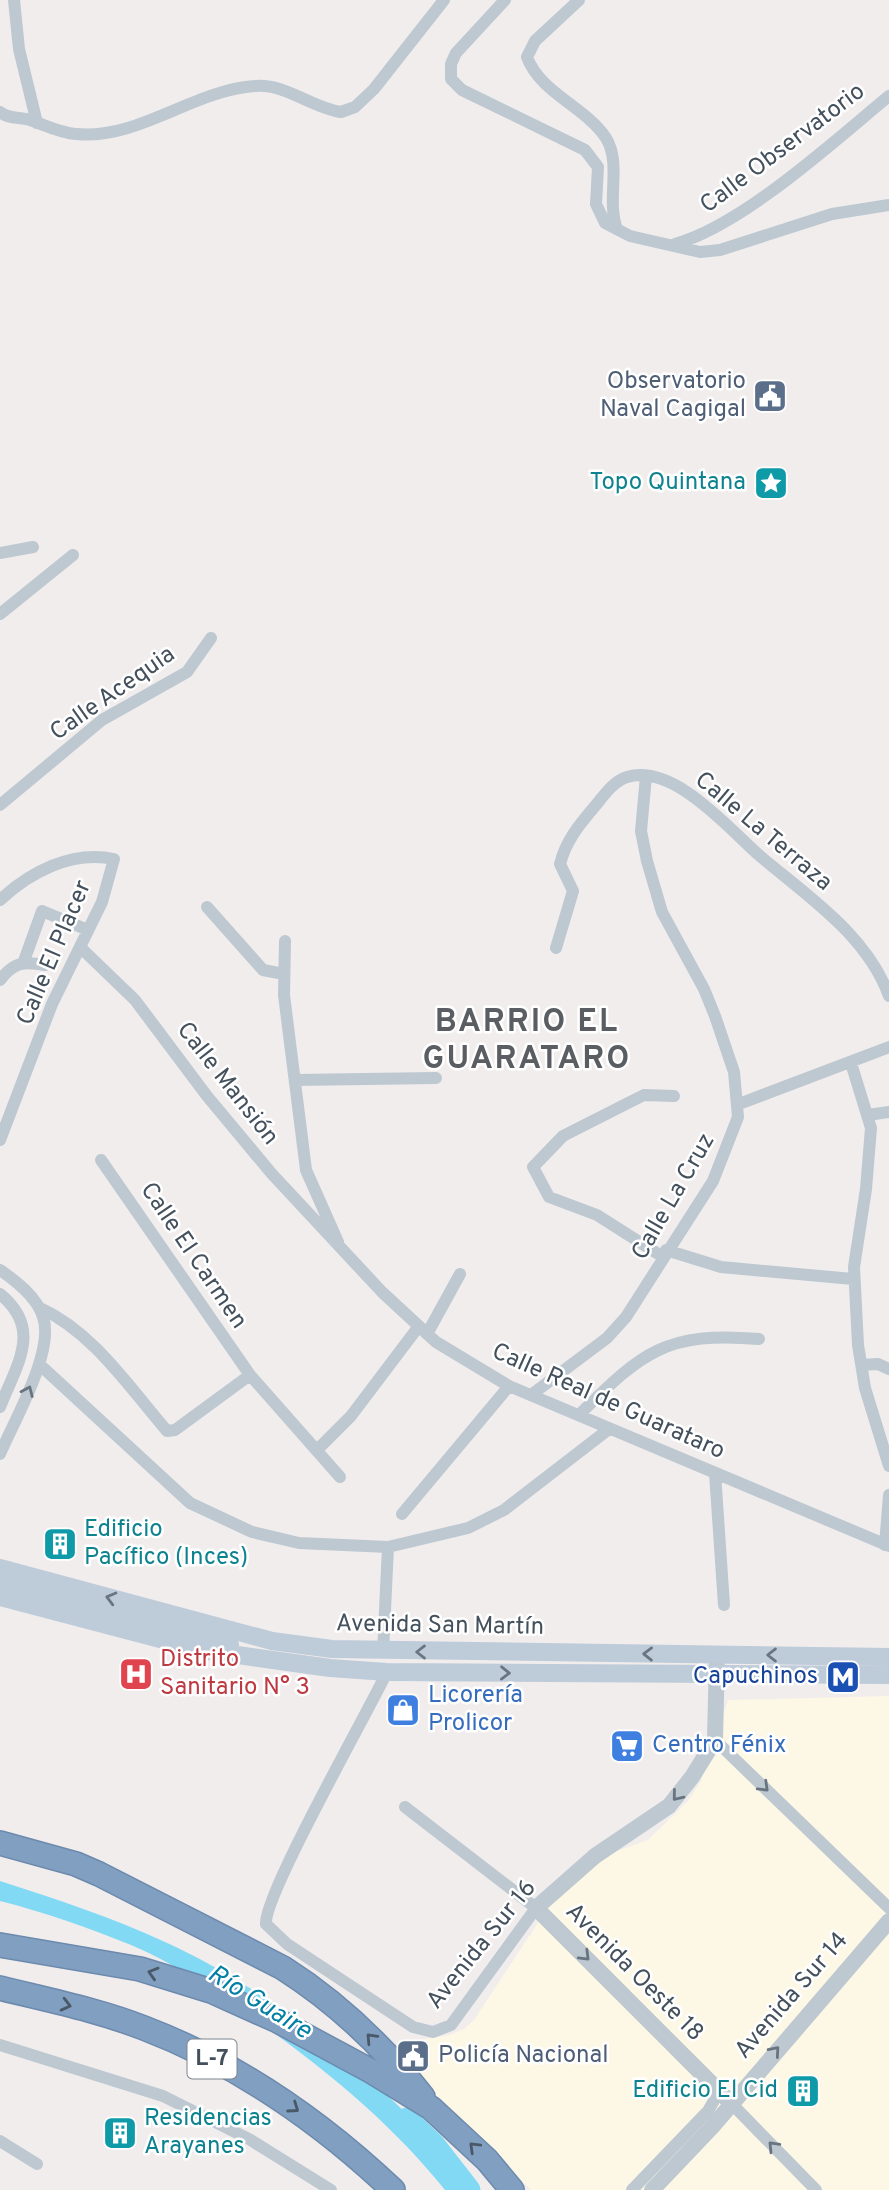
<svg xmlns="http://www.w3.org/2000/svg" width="889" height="2190" font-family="Overpass,sans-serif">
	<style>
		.commercial { fill: #fdf7e5 }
		.water { fill: #81d9f3 }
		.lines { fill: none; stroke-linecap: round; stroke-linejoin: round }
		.river { stroke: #81d9f3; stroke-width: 23 }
		.motorway-casing { stroke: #6c8aad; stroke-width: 26 }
		.minor { stroke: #bdc8d1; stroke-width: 12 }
		.tertiary { stroke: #bdc8d1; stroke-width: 16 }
		.secondary { stroke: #becbd9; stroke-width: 18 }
		.motorway { stroke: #819fc1; stroke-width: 23 }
		.oneway { stroke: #687580 }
		.oneway2 { stroke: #697682 }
		.oneway3 { stroke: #4a5967 }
		.labels { text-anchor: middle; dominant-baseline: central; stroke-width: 5; stroke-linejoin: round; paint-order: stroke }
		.shield { fill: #fff; stroke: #7c858e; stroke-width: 2 }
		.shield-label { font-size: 23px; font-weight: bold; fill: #44515d }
		.street-label { font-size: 24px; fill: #44515d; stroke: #fff }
		.service-label { font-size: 24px; fill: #4e5e75; stroke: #fff; text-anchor: end }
		.culture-label { font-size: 24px; fill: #0d838f; stroke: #fff; text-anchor: end }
		.health-label { font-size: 24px; fill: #be3a42; stroke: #fff; text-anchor: start }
		.transit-label { font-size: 24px; fill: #164399; stroke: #fff; text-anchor: end }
		.shop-label { font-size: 24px; fill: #366cbe; stroke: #fff; text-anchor: start }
		.water-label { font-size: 26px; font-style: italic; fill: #027fa4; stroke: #fff }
		.district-label { font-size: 32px; font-weight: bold; letter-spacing: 2px; fill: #5a5e63; stroke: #fff }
	</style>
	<rect width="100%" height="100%" fill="#f1eded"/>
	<path class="commercial" d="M889,1696V2190H531L465,2125L399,2072L420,2040L449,2035L464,2029L474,2020L549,1906L595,1859L648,1840L688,1801L701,1781L728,1700Z"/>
	<path class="water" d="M0,1881C55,1899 112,1917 165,1942C280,1994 396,2091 475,2190H445C389,2120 319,2064 246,2013C210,1988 172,1962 131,1945C89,1928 44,1912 0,1901Z"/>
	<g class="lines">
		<path class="river" d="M407,2119L434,2145L469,2190"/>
		<g class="motorway-casing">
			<path id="motorway" d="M0,1843L76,1864L99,1874L283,1968C338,2003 383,2046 423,2097
				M0,1945L140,1969L211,1991L278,2021L369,2070L431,2108L487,2160L512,2190
				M0,1988C48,2000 98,2010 144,2028C238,2064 320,2121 393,2190"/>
		</g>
		<path class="minor" d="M14,0L19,49L37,123
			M505,0L456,53L451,64V79L462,90L585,150L598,167L596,204L605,223L630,236L700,252L720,250L832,214L889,205
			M579,0L535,41L527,57C540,93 586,107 606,138C622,164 606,200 617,229
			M0,112C8,119 20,117 30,120C45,125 60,133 76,134C139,140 193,90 255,86C285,83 312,108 341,112L355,107L374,89L444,0
			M675,244C743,225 833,142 889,96
			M0,553L33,547
			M0,614L73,555
			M0,805L102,720L187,672L211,638
			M0,900C30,872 72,850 114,859L102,902L52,1004L0,1140
			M207,907L263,970L284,974
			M285,941L284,995L306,1170L338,1242
			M80,947L135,1000L207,1096L272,1174L382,1292L436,1342L509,1386L889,1546
			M556,948L573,891L560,864C566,840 580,824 596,805C604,795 614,781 627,777C674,763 729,829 760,856C807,896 867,935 889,996
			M24,961L42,911L88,930
			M0,980C14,962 24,961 45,965
			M851,1063L871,1128L866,1189L854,1267L858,1345L865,1388L889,1466
			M295,1080L436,1078
			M739,1104L889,1047
			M868,1115L889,1112
			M101,1160L250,1375L340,1477
			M666,1250L721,1267L853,1279
			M663,1257L597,1215L549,1197L533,1167L563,1136L628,1103L644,1095L674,1096
			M0,1270C16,1281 37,1297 43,1317C55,1351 14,1421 0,1454
			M0,1294C43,1329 17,1364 0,1407
			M40,1308C93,1332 129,1387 167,1431L175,1430L250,1375
			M427,1334L460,1274
			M39,1364L190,1503L252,1532L299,1543L388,1547L468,1528L504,1510L609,1429
			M862,1365L878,1364L889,1369
			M531,1395L607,1338L626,1317L713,1181L738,1117L734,1072L715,1016L704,989L662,912L647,861L641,831L646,776
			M580,1414C642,1352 667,1331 759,1339
			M317,1450L351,1416L419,1326
			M715,1473L724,1605
			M402,1514L509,1386
			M885,1545L889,1495
			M383,1652L388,1547
			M387,1672C368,1712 263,1897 266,1924L287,1944L413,2027L433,2032L451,2025L536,1908L405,1807
			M715,1740L889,1908
			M0,2045L163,2096L249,2139L331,2190
			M730,2102L816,2190
			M0,2141L37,2164
			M632,2190L708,2111L720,2090"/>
		<path class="tertiary" d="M717,1655L715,1740L692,1777L669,1806L595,1856L536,1908L730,2102
			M652,2190L712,2127L889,1921"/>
		<path class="secondary" d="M0,1568L272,1641L332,1649L889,1657
			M0,1583L230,1645
			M0,1597L202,1650L330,1668L387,1672L889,1675"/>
		<use href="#motorway" class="motorway"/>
	</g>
	<defs><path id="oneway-chevron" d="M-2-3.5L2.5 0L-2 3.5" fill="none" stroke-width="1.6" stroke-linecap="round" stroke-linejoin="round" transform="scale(1.75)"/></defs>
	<g class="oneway">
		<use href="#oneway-chevron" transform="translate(28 1391) rotate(-66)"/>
		<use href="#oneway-chevron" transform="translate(764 1787) rotate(44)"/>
		<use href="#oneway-chevron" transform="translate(677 1796) rotate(129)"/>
		<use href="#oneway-chevron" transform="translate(585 1956) rotate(45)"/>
		<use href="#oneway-chevron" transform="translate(775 2051) rotate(-49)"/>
		<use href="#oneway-chevron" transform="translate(773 2146) rotate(-134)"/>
	</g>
	<g class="oneway2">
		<use href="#oneway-chevron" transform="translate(111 1598) rotate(-165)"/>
		<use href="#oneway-chevron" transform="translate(421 1652) rotate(-180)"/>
		<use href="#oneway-chevron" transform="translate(648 1654) rotate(-179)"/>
		<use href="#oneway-chevron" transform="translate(772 1655) rotate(-180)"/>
		<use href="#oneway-chevron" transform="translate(505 1673) rotate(1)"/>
	</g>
	<g class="oneway3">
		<use href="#oneway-chevron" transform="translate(153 1973) rotate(-163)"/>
		<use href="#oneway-chevron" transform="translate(66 2005) rotate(14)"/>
		<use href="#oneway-chevron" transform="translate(371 2038) rotate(-133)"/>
		<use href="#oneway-chevron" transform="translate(294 2108) rotate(35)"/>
		<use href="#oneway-chevron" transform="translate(474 2147) rotate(-136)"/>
	</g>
	<defs>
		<g id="civic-square" transform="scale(1.75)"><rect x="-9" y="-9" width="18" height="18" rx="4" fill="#5c6f8a" stroke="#fff"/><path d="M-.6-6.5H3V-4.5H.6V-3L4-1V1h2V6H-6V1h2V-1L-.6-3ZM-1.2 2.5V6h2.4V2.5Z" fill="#fff"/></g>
		<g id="sight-square" transform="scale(1.75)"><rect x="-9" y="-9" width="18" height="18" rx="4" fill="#0f9aa8" stroke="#fff"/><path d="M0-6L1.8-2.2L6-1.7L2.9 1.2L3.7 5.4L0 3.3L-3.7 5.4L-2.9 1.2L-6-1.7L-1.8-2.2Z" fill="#fff"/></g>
		<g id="building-square" transform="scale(1.75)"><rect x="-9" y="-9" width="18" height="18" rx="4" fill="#0f9aa8" stroke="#fff"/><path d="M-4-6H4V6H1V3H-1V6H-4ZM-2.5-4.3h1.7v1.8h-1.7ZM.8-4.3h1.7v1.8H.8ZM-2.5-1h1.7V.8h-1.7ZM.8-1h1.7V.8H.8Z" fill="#fff"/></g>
		<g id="hospital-square" transform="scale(1.75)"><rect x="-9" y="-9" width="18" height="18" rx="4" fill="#e0444e" stroke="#fff"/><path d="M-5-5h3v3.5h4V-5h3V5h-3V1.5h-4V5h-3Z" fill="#fff"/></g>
		<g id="metro-square" transform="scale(1.75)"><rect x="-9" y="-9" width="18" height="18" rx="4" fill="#1a4fb4" stroke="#fff"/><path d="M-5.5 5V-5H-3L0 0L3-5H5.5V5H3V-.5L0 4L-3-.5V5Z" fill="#fff"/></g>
		<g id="shop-square" transform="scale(1.75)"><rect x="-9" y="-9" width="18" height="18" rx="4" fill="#3f7fe0" stroke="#fff"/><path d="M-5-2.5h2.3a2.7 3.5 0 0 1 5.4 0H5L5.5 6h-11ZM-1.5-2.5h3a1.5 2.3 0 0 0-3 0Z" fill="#fff"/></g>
		<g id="supermarket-square" transform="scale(1.75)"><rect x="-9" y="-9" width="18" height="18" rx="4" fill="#3f7fe0" stroke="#fff"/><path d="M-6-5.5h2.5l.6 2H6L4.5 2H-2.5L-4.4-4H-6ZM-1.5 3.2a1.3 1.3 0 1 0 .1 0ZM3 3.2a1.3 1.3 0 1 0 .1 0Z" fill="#fff"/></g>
	</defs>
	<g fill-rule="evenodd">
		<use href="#civic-square" x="770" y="396"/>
		<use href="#sight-square" x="771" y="483"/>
		<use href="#building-square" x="60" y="1544"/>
		<use href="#hospital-square" x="136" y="1674"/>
		<use href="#metro-square" x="843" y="1677"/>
		<use href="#shop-square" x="403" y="1710"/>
		<use href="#supermarket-square" x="627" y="1746"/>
		<use href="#civic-square" x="413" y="2056"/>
		<use href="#building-square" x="803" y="2091"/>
		<use href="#building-square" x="120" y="2133"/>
	</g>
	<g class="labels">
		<rect class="shield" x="187.5" y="2039.5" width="49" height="39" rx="5"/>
		<g class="shield-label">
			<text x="212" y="2059">L-7</text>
		</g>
		<g class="street-label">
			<text transform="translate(783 149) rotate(-37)">Calle Observatorio</text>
			<text transform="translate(113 694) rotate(-35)">Calle Acequia</text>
			<text transform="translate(763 832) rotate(40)">Calle La Terraza</text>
			<text transform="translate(55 953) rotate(-67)">Calle El Placer</text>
			<text transform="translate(227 1084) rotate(52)">Calle Mansión</text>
			<text transform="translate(674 1197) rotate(-60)">Calle La Cruz</text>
			<text transform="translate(193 1256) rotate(56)">Calle El Carmen</text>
			<text transform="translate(608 1402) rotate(24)">Calle Real de Guarataro</text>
			<text transform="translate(440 1626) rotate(1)">Avenida San Martín</text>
			<text transform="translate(482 1945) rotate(-51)">Avenida Sur 16</text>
			<text transform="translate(634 1973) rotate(45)">Avenida Oeste 18</text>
			<text transform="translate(792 1996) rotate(-49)">Avenida Sur 14</text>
		</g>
		<g class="service-label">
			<text x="746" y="382">Observatorio<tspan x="746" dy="28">Naval Cagigal</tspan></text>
			<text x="438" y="2056" text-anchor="start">Policía Nacional</text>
		</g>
		<g class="culture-label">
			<text x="746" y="483">Topo Quintana</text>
			<text x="84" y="1530" text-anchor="start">Edificio<tspan x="84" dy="28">Pacífico (Inces)</tspan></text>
			<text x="778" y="2091">Edificio El Cid</text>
			<text x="144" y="2119" text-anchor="start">Residencias<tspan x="144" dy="28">Arayanes</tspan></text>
		</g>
		<g class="health-label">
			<text x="160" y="1660">Distrito<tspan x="160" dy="28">Sanitario N° 3</tspan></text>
		</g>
		<g class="transit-label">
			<text x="818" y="1677">Capuchinos</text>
		</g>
		<g class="shop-label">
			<text x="428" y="1696">Licorería<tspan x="428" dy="28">Prolicor</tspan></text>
			<text x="652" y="1746">Centro Fénix</text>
		</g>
		<g class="water-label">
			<text transform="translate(259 2003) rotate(32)">Río Guaire</text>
		</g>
		<g class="district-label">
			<text x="527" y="1023">BARRIO EL<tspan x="527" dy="37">GUARATARO</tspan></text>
		</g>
	</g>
</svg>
